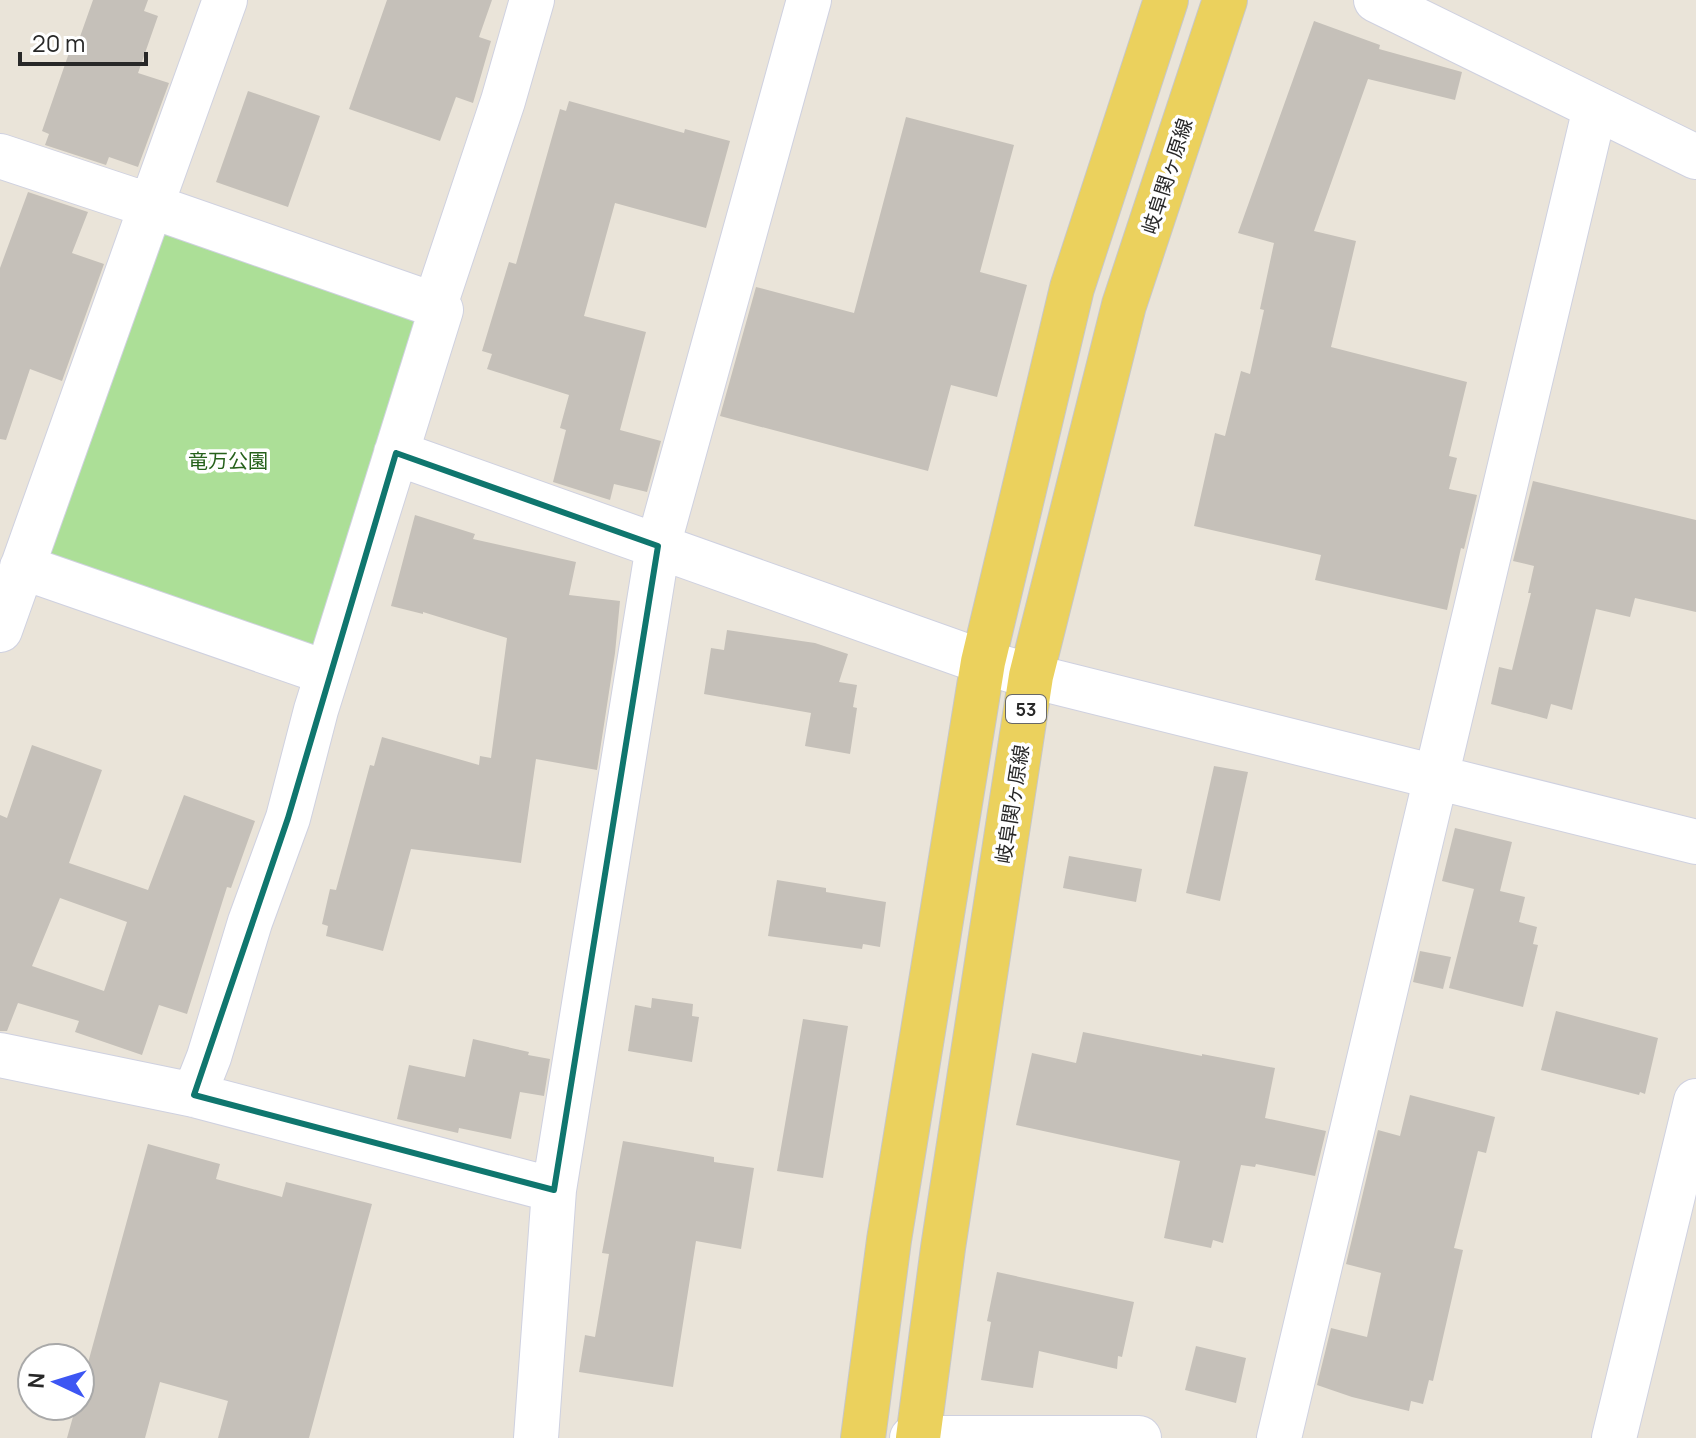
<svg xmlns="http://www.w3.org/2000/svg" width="1696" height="1438" font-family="Manrope,'Noto Sans JP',sans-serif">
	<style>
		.green { fill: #acdf97 }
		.building { fill: #c5c0b9; fill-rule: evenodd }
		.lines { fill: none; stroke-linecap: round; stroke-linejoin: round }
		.minor-casing { stroke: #cfd1e0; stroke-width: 46 }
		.primary-casing { stroke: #c7c7c7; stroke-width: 46 }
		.minor { stroke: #fff; stroke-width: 44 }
		.primary { stroke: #ebd15d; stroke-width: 44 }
		.marked { fill: none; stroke: #0f766e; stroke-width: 6; stroke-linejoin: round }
		.labels { text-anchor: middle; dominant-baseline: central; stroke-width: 7; stroke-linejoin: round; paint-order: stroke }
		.shield { fill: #fff; stroke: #686868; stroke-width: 2 }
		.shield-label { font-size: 18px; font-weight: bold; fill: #282828 }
		.street-label { font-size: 20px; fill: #282828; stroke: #fff }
		.park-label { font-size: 20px; fill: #26611b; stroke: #fff }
	</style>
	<rect width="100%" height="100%" fill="#eae4d9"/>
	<path class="green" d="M160,222L426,315L318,656L40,558Z"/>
	<path class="building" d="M93,0H148L144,11L158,16L138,73L169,83L138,167L109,157L106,165L45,145L49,134L42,131L71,47L76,48Z
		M387,0H492L479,37L491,41L473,103L456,97L440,141L349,109Z
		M1314,21L1380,45L1379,49L1462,72L1455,100L1368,79L1314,231L1356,241L1331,347L1467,382L1449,456L1457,458L1449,489L1477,495L1464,549L1461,548L1447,610L1315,580L1321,555L1194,526L1215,433L1225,436L1241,371L1250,374L1264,310L1260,309L1274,243L1238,233Z
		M248,91L320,116L288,207L216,182Z
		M569,101L684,133L685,129L730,141L706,228L615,203L584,316L646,332L620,430L661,441L647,492L614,484L610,500L553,482L566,430L560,428L569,395L487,369L492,354L482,351L509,262L516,264L560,109L566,111Z
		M906,117L1014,145L980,272L1027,285L997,397L951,385L928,471L720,416L756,287L854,313Z
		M28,192L88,212L72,253L104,264L62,381L30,369L6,440L0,439V268Z
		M1533,481L1696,520V612L1635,598L1630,617L1596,609L1572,710L1551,704L1547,719L1491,704L1499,667L1512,670L1531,593H1528L1534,566L1513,561Z
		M415,515L475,534L473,539L576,562L569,595L620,601L615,653L597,770L536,759L521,863L411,849L383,951L326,936L328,926L322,924L330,889L336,890L370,765L374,766L382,737L479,765L480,756L491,758L507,638L423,612V614L391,606Z
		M727,630L815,643L848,654L839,682L857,685L853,707L857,708L850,754L805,746L811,713L704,694L711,648L724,650Z
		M32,745L102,770L69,863L148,890L184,795L255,821L231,888L227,887L187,1014L159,1005L142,1055L75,1032L79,1021L18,1003L7,1031H0V815L7,818ZM60,898L127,922L104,991L32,966Z
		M1214,766L1248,772L1220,901L1186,893Z
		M1455,828L1512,842L1500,891L1525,897L1519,922L1537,927L1533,944L1538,945L1523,1007L1449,988L1474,889L1442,881Z
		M1069,856L1142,869L1136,902L1063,888Z
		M777,880L826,888V892L886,902L880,947L863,944L862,949L768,936Z
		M1420,951L1451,957L1443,989L1413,982Z
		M652,998L693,1004L692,1016L699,1017L692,1062L628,1051L635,1005L651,1008Z
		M1556,1011L1658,1038L1645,1094L1640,1092L1639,1095L1541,1070Z
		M803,1019L848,1026L823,1178L777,1171Z
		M1083,1032L1202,1056V1054L1275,1068L1265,1118L1326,1131L1315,1176L1256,1164L1255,1167L1241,1165L1223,1243L1213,1240L1211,1248L1164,1238L1180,1161L1016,1125L1032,1053L1076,1063Z
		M473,1039L529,1052L528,1055L550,1059L544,1096L520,1092L511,1139L459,1128L458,1133L397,1119L409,1065L465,1077Z
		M1410,1095L1495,1117L1486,1153L1478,1151L1454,1248L1463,1250L1433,1381L1429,1380L1423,1404L1411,1401L1409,1411L1352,1397L1317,1385L1331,1328L1367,1337L1381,1273L1346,1264L1378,1130L1400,1136Z
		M623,1141L714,1157V1162L754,1168L741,1249L696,1241L673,1387L579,1372L585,1335L595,1337L609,1254L602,1253Z
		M148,1144L220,1164L216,1179L282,1197L286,1182L372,1204L309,1438H218L228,1401L160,1382L145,1438H67L76,1406H80V1392Z
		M997,1272L1134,1302L1122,1357L1118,1356L1117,1369L1039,1351L1033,1388L981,1380L991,1322L987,1321Z
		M1196,1346L1246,1358L1236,1403L1185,1390Z"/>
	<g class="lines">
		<g class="minor-casing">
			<path id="minor" d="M1376,0L1696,157
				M0,156L151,206L0,630
				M435,305L503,101L532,0
				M396,453L983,662L1031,676L1696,842
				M22,567L327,673
				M0,1055L194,1095L554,1190
				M194,1095L209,1057L250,922L288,818L316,710L441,310L435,305L151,206L225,0
				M536,1438L554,1190L658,546L809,0
				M912,1438H1139
				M1279,1438L1595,108
				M1614,1438L1696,1101"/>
		</g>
		<g class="primary-casing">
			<path id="primary" d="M863,1438L889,1240L983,662L1072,288L1166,0
				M918,1438L943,1248L1031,676L1124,305L1225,0"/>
		</g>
		<use href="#minor" class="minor"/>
		<use href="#primary" class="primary"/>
	</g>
	<path class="marked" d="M396,453L658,546L554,1190L194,1095L288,818Z"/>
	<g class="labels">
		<rect class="shield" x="1006" y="695" width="40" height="28" rx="6"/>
		<g class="shield-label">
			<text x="1026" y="709">53</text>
		</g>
		<g class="street-label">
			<text transform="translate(1167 176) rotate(-72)">岐阜関ヶ原線</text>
			<text transform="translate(1012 804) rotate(-81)">岐阜関ヶ原線</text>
		</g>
		<g class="park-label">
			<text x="228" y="460">竜万公園</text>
		</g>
	</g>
	<g transform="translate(56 1382) rotate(274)"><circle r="38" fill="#ffffff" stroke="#a9a9a9" stroke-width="2"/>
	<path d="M0-6L14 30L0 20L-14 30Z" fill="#3d56f3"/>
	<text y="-12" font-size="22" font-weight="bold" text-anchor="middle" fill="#282828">N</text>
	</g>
	<path d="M20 52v12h126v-12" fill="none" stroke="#282828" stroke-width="4"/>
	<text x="32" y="52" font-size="24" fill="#282828" stroke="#ffffff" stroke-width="6" paint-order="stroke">20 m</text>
</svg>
